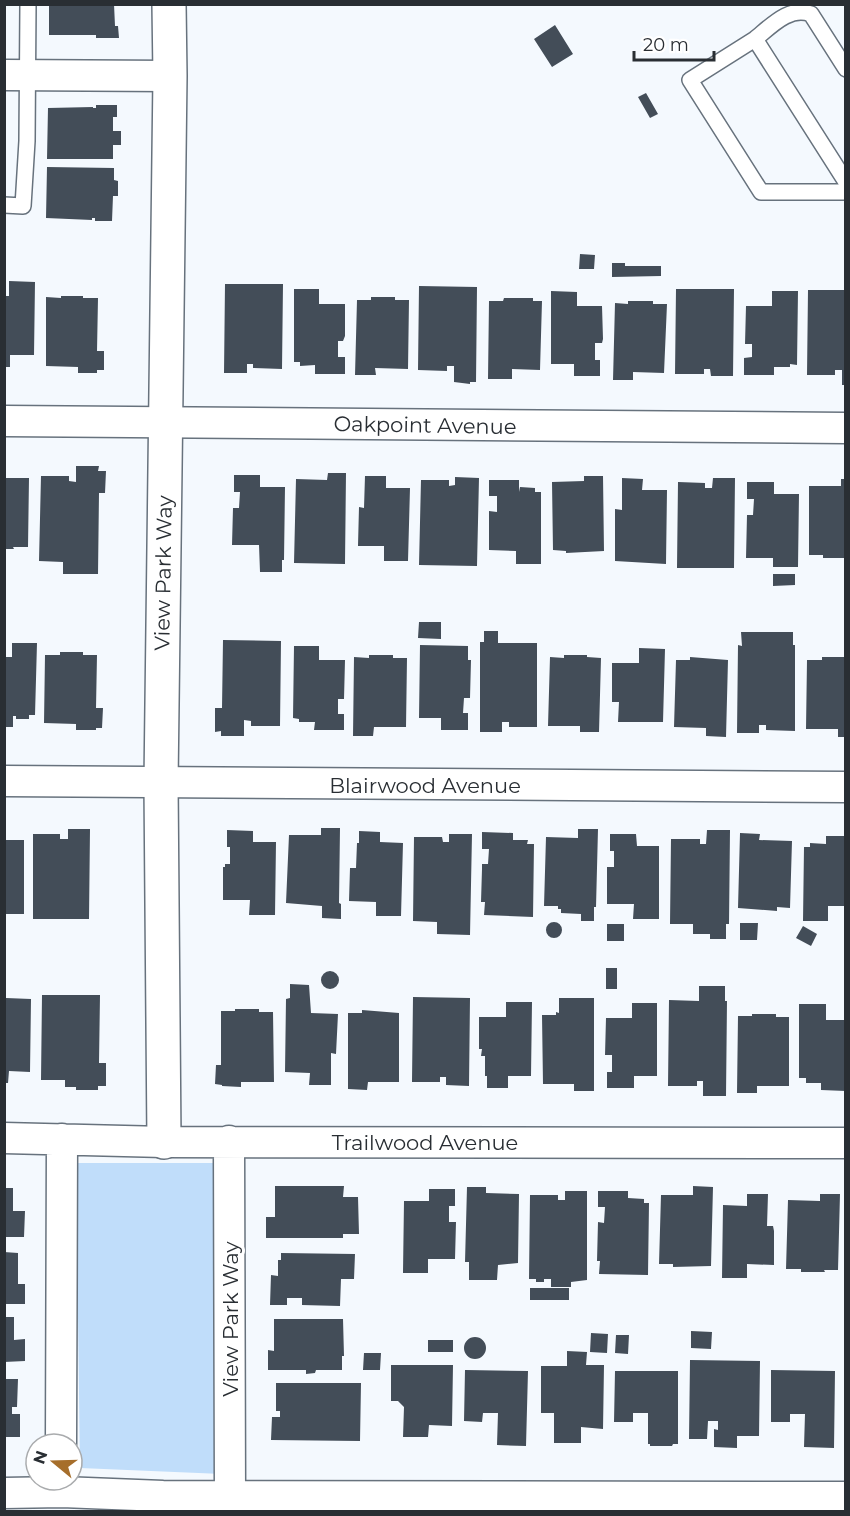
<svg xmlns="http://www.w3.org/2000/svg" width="850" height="1516" font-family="Montserrat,sans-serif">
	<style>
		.green { fill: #c0ddfa }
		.building { fill: #434d58 }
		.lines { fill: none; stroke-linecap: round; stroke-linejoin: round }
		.lane-casing { stroke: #67727d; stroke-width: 18 }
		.street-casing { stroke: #67727d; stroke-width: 33 }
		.secondary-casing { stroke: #67727d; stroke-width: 36 }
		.lane { stroke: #fff; stroke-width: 15 }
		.street { stroke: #fff; stroke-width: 30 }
		.secondary { stroke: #fff; stroke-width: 33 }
		.labels { text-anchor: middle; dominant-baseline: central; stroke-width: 6; stroke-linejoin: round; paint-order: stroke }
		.street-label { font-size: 21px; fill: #292e33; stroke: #fff }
	</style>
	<rect width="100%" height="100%" fill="#f4f9fe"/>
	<path class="green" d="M76,1163H224L222,1474L80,1468Z"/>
	<path class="building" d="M49,4H114L115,26H118L119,38H96V35H49Z
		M555,25L573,54L552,67L534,39Z
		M646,93L658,114L650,118L638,97Z
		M96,105H117V117H113V131H121V145H113V159H47L48,108L93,107V108H96Z
		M47,167L114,168V180L118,181V196H113L112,221H95V218H92V220L46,218Z
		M580,254L595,255L594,269H579Z
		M612,263H625V266H661V276L612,277Z
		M9,281L35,282L34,355H10V367H4V296H9Z
		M225,284H283L282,369L253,368V364H247V373H224Z
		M419,286L477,287L476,382H470V384L454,382V366H447V371L418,370Z
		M294,289H319V304H345V336L343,341H338V357H345V374H315V365L300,366V362H294Z
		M676,289H734L733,376H711L710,369H704V374H675Z
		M808,290H846V385H842V370H835V375H807Z
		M551,291L577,292V306H602L603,339L602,343H595V360H600V376H574V364H551Z
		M772,291H798L797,365L790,364V367H774V375H744V358L752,357V344H745L746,306H772Z
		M61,296H83V298H98L97,351H104V370H97V373H78V367L46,366V297L61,298Z
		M371,297H395V300H409L408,369L375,368L376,375H355L357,300H371Z
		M504,298H533V301H542L540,370L512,369V379H488L489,301H503Z
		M628,301H653V304H667L664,373L633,372V380H613L615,303L628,304Z
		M76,466H99L98,471H106L105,493H99L98,574H63V562L39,561L41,476H69V481L76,482Z
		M328,473H346L345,564L294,563L296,479L327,480Z
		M234,475H260V487H285L284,560H282V572H260L259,545H232L233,508H239L240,492H234Z
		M365,476H386V488H410L408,561H384V546H358L359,507L364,508Z
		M584,476H603L604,551L566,553V551L553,550L552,482L584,481Z
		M455,477L479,478L477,566L419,565L421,480H449V486L455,485Z
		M4,478H29L28,547H13L14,549H4Z
		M622,478L643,479L642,490H667L666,564L615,561V509L622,510Z
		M713,478H735L734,568H677L678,482L705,483V488H712Z
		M841,479H846V558H823V555H809V486H841Z
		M489,480H519V492L520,487L535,488V492H541V564H516V551L489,550V511L497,512V496H489Z
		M747,482H774V494H799L798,567H773V558H746L747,515H753L754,499H747Z
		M773,574H795V585L773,586Z
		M419,622H441V639L418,638Z
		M484,631H498V643H537V727H509V722H502V732H480V642H484Z
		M741,632H793V645H795V731L766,730V725H759V733H737L738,645L742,646Z
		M223,640L281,641L280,726H251V721L244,720V736H221V731L215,732V708H222Z
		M12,643H37L35,715H29V719H16V716H13V727H4V657H12Z
		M420,645L468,646V660H471L470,698H464L463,713H468V730H441V718H419Z
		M294,646H319V660H345L344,699H338V714H344V730H314L315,722H299V719L293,718Z
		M639,648L665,649L663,722H618L619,702H612V663H639Z
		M60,652H83V655H97L96,708H103L102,728H96V730H76V724L44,723L45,655H60Z
		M369,655H393V658H407L406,727H374L373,736H353L354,657L369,658Z
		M564,655H587V657L601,658L599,732H580V726H548L550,657L564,658Z
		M690,657L728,660L726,737L706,736V728L674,727L676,660H690Z
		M822,657H845L846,737H838V729H806L807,660H822Z
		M321,828H340L339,903L341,904V919L322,918V906L286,903L289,835H321Z
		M68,829H90L89,919H33V834H60V839H68Z
		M578,829H598L596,907H594V921H581V914L561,913V909H558V906H544L546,837L578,838Z
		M227,830L253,831V842H276L275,915H249L250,900H223V867H225V864H230V847H227Z
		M707,830H730L729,924H726V939H710V934H693V924H670L671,839H700V844H706Z
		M359,831L380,832V842L403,843L401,916H376V902L349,901L350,868H356L357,843H359Z
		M482,832L513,833V840H528L527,844H534L533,917L484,915L485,902H481L482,869V864H488L489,849H482Z
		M740,833L760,834L759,840L792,841L790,908L777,907V911L738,908Z
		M449,834H472L470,935L437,934V922L413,921L414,837H442L443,842H449Z
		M610,834H636L637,846H659V919H633L634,904H607V867H614V851H610Z
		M826,836H846V906H828V921H803L804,847H810V843L826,844Z
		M4,840H24V914H4Z
		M546 930a8 8 0 1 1 16 0a8 8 0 1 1-16 0Z
		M740,923H758L757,940H740Z
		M607,924H624V941H607Z
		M803,926L817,934L811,946L796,938Z
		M606,968H617V989H606Z
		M321 980a9 9 0 1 1 18 0a9 9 0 1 1-18 0Z
		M290,984L309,985L311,1013L338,1014L336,1054L331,1053V1085H309L310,1073L285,1072L286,999L290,998Z
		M699,986H725V1001H727L726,1096H703V1081H697V1086H668L669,1000L699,1001Z
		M42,995H100L99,1063H106V1086H98V1090H76V1087H65V1080H41Z
		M413,997L470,998L469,1086L446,1085V1077H440V1082H412Z
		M6,998L31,999L30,1072L9,1071L8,1083H4V1013H6Z
		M559,998H594V1091H574V1084H543L542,1015H556V1012L559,1013Z
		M506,1002H532L531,1076H508V1088H487V1076H485V1056H481L482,1049H479V1017H506Z
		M632,1003H657V1076H634V1088H607V1072H612V1055H605L606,1018H632Z
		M799,1004H826V1020H846V1091L821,1090V1083H806V1078H799Z
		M235,1009H259V1012H273L274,1082H241V1087L222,1086V1085L215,1084L216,1065H221V1011H235Z
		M362,1010L399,1013V1082H368L367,1090L348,1089V1013H362Z
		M752,1014H776V1017H789V1086H757V1093H737L738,1016H752Z
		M275,1186H344L343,1197H358L359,1234H343V1238H266V1217H275Z
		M693,1186L713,1187L711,1266L673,1267V1264H659L661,1195H693Z
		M467,1187H486V1193L519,1194L518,1263L498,1265L497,1280H469V1262H465Z
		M4,1188H13V1211H25L24,1237H4Z
		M429,1189H455V1206H449V1222H456L455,1259H428V1273H403L404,1201H429Z
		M565,1191H587V1280L571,1282V1287H551V1279H544V1282H536V1279H529L530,1195H558V1200H565Z
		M598,1191H628V1198L644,1199V1203H649L648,1275L599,1274L600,1261H597L598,1222L604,1223L605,1207H598Z
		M747,1194H768L767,1226H773L774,1231V1265L747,1264V1278H722L723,1205L747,1206Z
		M820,1194H840L838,1270H824L825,1272H801V1269H786L788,1200L820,1201Z
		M4,1252L18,1253V1284H25V1304H4Z
		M281,1253L355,1254L354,1279H341L340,1306L302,1305V1298H287V1305H270L271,1275L278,1276V1260H281Z
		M530,1288H569V1300H530Z
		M4,1317H14V1340L25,1339V1361L4,1362Z
		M274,1319H343L344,1356H342V1370H316L315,1373L306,1374V1370H268V1350L274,1351Z
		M691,1331L712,1332L711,1349L691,1348Z
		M591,1333L608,1334L607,1353L590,1352Z
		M616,1335H629L628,1354L615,1353Z
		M464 1348a11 11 0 1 1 22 0a11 11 0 1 1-22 0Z
		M428,1340H453V1352H428Z
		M567,1351L587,1352L586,1365H604L603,1429L581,1427V1443H554V1413H541V1366H567Z
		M364,1353H381L380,1370H363Z
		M690,1360L760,1361L759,1436H737V1448L714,1447V1429L718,1430V1421H708L707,1439H689Z
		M391,1365H453L452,1426L429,1425L428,1437H403L404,1407L398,1401H391Z
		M465,1370L528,1371L526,1446L497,1445L498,1413H483L482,1422L464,1421Z
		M771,1370L835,1371L834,1448L804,1447L805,1414H790V1422H771Z
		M615,1371H678V1444H673L672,1446H650V1444H648V1413H633V1422H614Z
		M4,1379H18L17,1407H12V1414H20V1437H4Z
		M276,1383H361L360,1441L271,1440L272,1417H280V1411H276Z"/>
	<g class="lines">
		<g class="lane-casing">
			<path id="lane" d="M755,39C770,27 790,5 811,14L846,69
				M846,182L755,39L690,80L761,192H846
				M4,205L23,206L27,141L28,4"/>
		</g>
		<g class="street-casing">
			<path id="street" d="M4,75L170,76
				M4,421L846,428
				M4,781L846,787
				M4,1138L164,1142L846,1143
				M229,1141L230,1496
				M61,1444L62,1139
				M4,1493L62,1492L163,1496L846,1497"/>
		</g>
		<g class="secondary-casing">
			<path id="secondary" d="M164,1142L161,783L170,76L169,4"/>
		</g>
		<use href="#lane" class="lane"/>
		<use href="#street" class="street"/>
		<use href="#secondary" class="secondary"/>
	</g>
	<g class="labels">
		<g class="street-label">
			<text transform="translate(425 425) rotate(1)">Oakpoint Avenue</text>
			<text transform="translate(163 573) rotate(-89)">View Park Way</text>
			<text x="425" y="785">Blairwood Avenue</text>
			<text x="425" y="1142">Trailwood Avenue</text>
			<text transform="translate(230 1319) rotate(-90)">View Park Way</text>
		</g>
	</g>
	<rect width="850" height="1516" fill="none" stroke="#292e33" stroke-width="12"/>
	<g transform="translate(54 1462) rotate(289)"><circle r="28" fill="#ffffff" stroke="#a9abad" stroke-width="1.5"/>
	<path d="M0-4.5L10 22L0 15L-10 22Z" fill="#a66e2b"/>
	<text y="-9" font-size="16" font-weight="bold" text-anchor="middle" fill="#292e33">N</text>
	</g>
	<path d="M634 51v9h80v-9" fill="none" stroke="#292e33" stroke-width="3"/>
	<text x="643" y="51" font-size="18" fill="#292e33" stroke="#ffffff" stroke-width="4.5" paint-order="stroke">20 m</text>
</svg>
